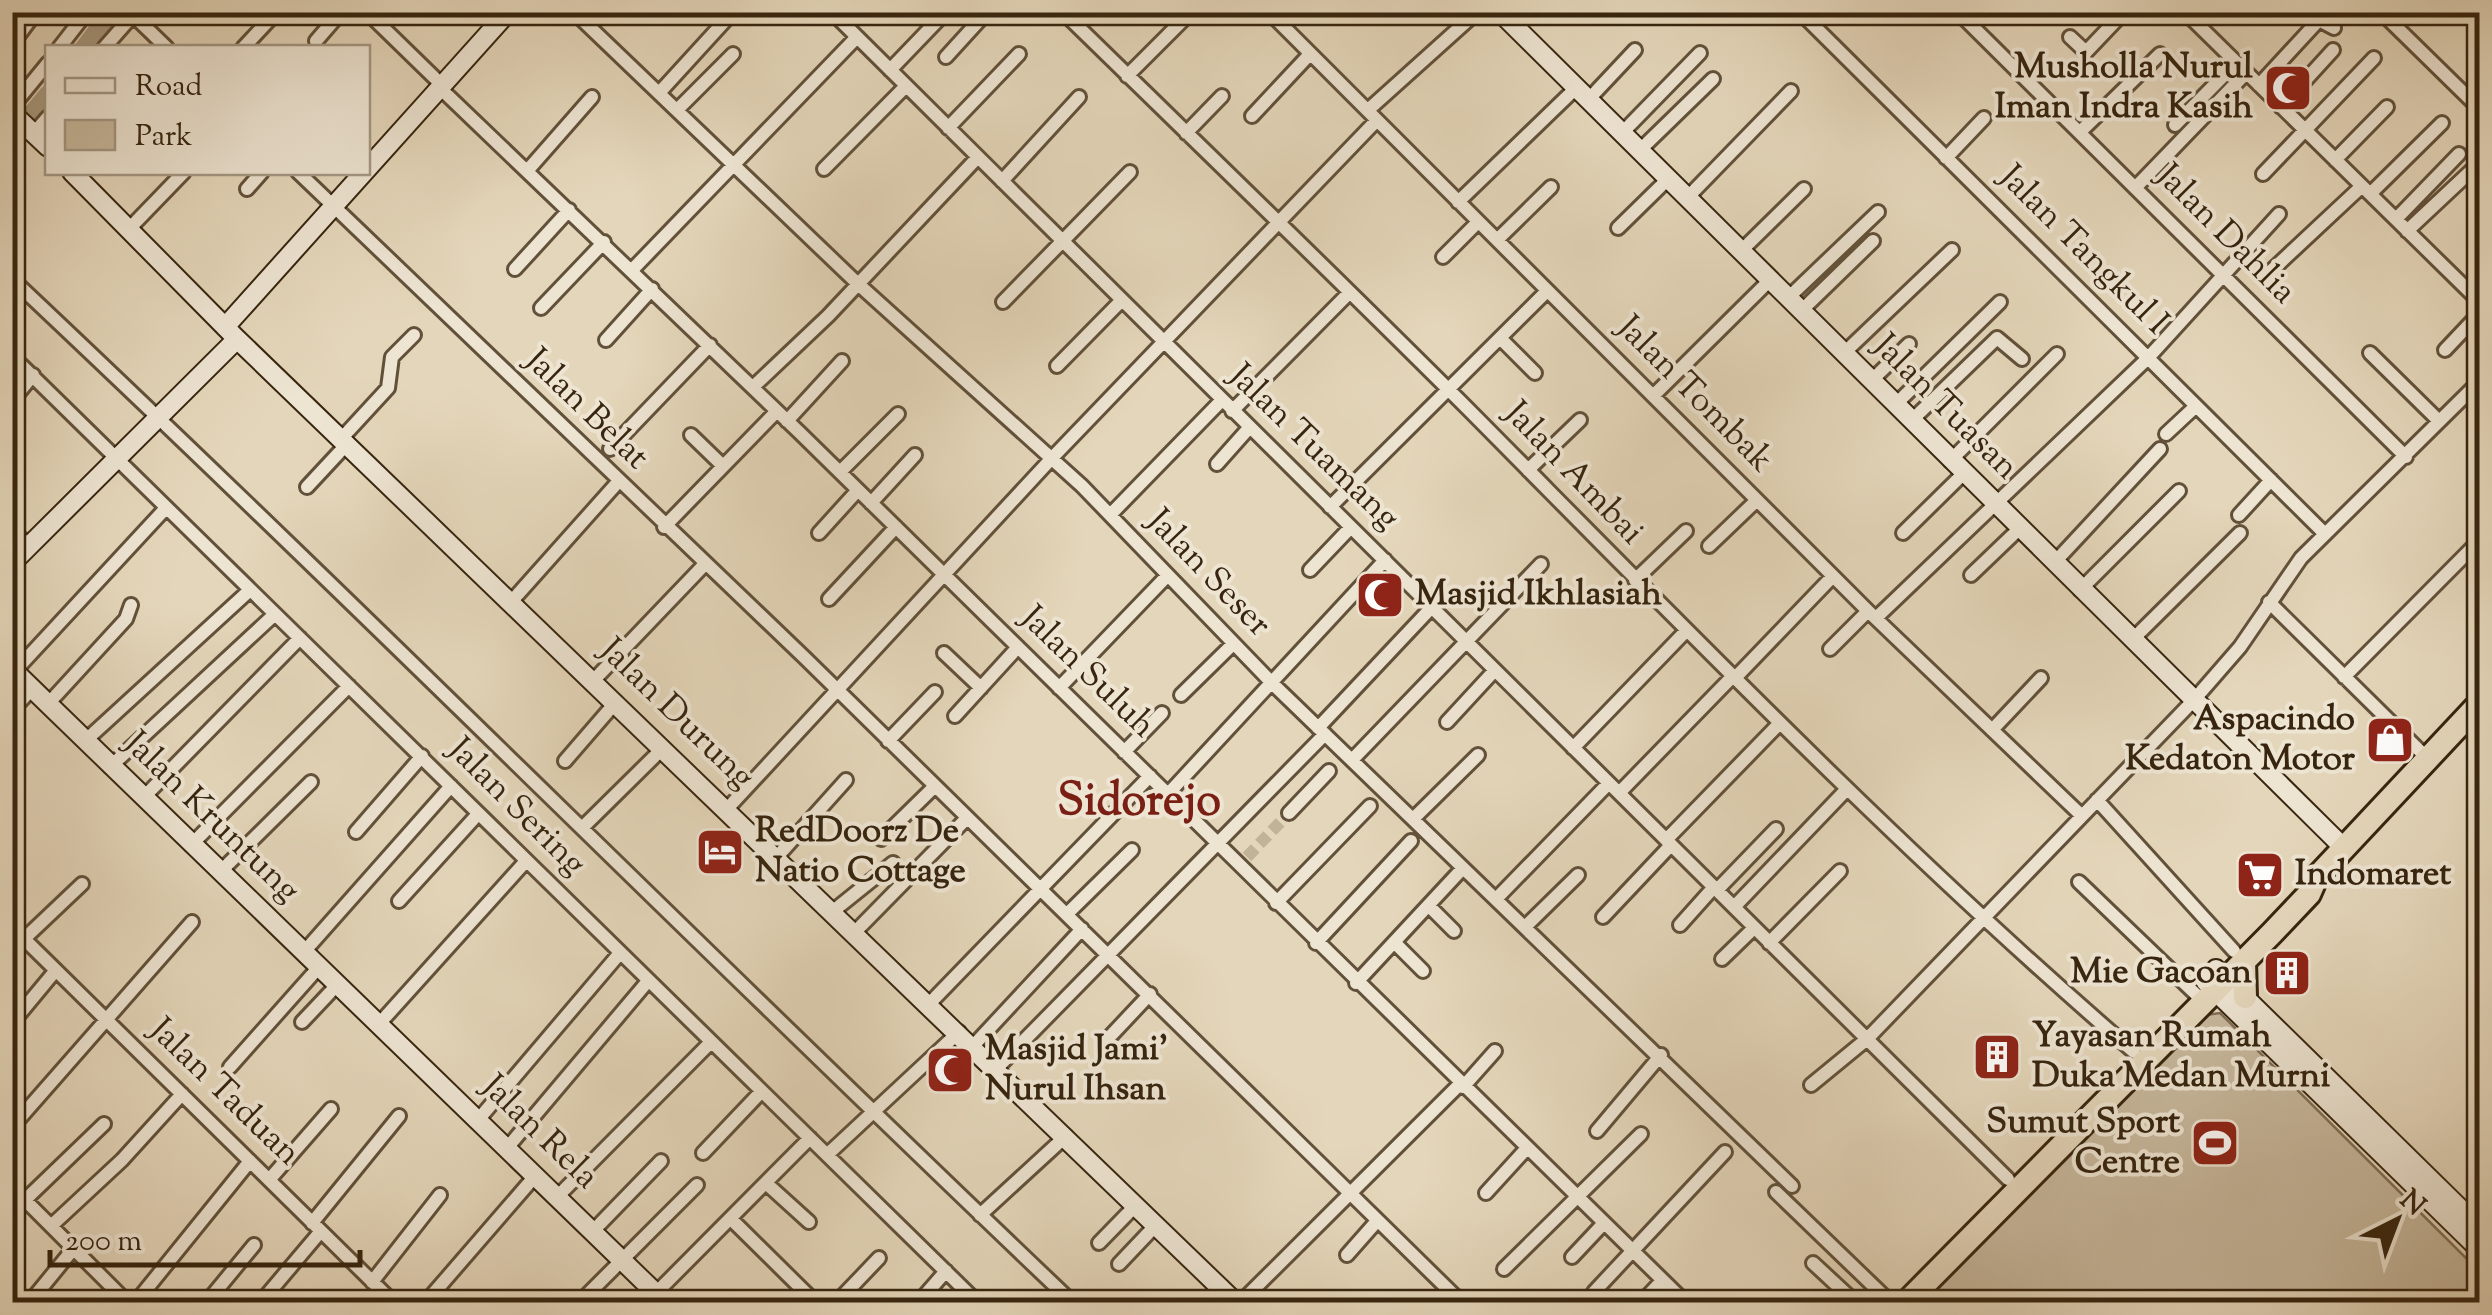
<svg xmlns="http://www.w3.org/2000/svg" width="2492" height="1315" font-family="'Sorts Mill Goudy',serif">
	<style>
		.green { fill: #c7b89d; stroke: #7f6e56; stroke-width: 2.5 }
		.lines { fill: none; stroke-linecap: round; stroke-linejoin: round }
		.river { stroke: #a99a80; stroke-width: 18 }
		.street-tunnel { stroke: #c1b398; stroke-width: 12; stroke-dasharray: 12 6; stroke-linecap: butt }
		.street-casing { stroke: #62513a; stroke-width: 18 }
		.secondary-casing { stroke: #37250f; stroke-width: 22 }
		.highway-casing { stroke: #37250f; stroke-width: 28 }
		.street { stroke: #ede4d2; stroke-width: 12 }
		.secondary { stroke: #ede4d2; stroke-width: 18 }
		.highway { stroke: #e4d6ba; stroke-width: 22 }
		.labels { text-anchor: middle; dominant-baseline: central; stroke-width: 8; stroke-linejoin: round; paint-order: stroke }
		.poi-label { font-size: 35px; font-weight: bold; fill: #37250f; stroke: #ede4d2; text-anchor: start }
		.street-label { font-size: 35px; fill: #37250f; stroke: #ede4d2 }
		.district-label { font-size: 45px; font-weight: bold; fill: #7a1f14; stroke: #ede4d2 }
	</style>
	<rect width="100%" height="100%" fill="#e4d6ba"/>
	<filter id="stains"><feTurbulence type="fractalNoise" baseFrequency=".002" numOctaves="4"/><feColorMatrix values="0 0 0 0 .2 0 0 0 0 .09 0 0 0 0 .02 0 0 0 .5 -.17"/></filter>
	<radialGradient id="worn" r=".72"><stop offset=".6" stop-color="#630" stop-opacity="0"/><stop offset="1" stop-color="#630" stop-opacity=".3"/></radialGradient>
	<path class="green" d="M2220,1013L2479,1271V1302H1921L2206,1015Z"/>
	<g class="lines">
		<path class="river" d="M84,48L111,12
			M12,137L48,94"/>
		<path class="street-tunnel" d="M1247,857L1289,813"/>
		<g class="street-casing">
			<path id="street" d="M367,12L444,87
				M574,12L857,283L1082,486L1274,685L1792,1186
				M832,12L2008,1179
				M1063,12C1198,144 1334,275 1467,408C1685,628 1899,850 2134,1052
				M1269,12L1868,611L2082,816
				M1800,12L2324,533
				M1958,12L2406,457
				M2185,12L2480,302
				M2381,12L2480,109
				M208,16L211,12
				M2070,37L2086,52L2124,12
				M316,41L341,12
				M12,44L36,12
				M59,48L87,12
				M104,48L133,15L167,48
				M243,48L271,18
				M946,57L987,12
				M890,70L939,19
				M1127,76L1191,12
				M2259,85L2319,20L2334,28
				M442,90L800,433L1685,1302
				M659,93L733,12
				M1588,100L1635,50
				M12,107L48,63
				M2281,107L2333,50
				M677,110L733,54
				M1368,110L1477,12
				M1252,116L1310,54
				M2175,125L2236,63
				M948,128L1019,54
				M2080,132L2160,54
				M34,133L48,117
				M1186,133L1222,96
				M1622,133L1700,53
				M1640,150L1713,79
				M1946,158L1984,118
				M2335,160L2387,107
				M824,169L906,86
				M527,171L592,97
				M298,172L805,658L1461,1302
				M2263,174L2374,58
				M1002,181L1079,97
				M2135,188L2246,73
				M247,189L262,172
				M2370,194L2442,123
				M1687,198L1791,91
				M1458,202L1576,88
				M2396,219L2459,154
				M1618,228L1668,179
				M128,230L184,172
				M2407,231L2472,170
				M1497,240L1551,187
				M1741,251L1804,189
				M1443,257L1478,222
				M515,269L569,210
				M633,269L857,37
				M2270,272L2362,186
				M12,279C370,616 716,964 1072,1302
				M1788,298L1878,212
				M1003,302L1130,172
				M541,308L604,242
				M1801,311L1873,241
				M1501,339L1535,373
				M606,340L652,289
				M2445,350L2480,313
				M1844,353L1952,250
				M2370,353L2439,421
				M12,356L977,1302
				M1057,366L1121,301
				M1871,381L1909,344
				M753,387L828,316L978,157
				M1653,396L1770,280
				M12,401L33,375
				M1895,405L2000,302
				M1232,411L1349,293
				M787,421L842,361
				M1911,421L1997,338L2022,359
				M2166,434L2196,406
				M691,435L723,466
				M341,439L388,388L392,357L414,335
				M610,449L710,345
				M1950,461L2057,354
				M1217,464L1249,428
				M1528,470L1580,420
				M840,472L898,414
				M307,487L347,444
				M871,503L915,455
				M1330,507L1547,291
				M1110,515L1221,401
				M2239,515L2271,480
				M664,527L777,411
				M12,531L30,546
				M819,533L858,490
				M1903,533L1963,474
				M1709,546L1757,500
				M2054,563L2160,449
				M1310,570L1351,527
				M1971,575L2019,529
				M1635,580L1686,531
				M2080,590L2179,491
				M829,599L896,527
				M511,602L618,482
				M2269,602L2426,757
				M1876,618L2148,358L2279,214
				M2132,640L2240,533
				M1830,649L1868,611
				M944,653L981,688
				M15,671L166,508
				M2344,677L2480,540
				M1734,679L1833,576
				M593,681L705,564
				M1059,688L1167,576
				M1181,695L1233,644
				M47,705L126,619L131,605
				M12,710L32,689
				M955,716L1018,647
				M1447,722L1495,670
				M1318,728L1432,607
				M1992,730L2041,678
				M85,741L250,590
				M888,741L935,692
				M1573,748L1686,631
				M1124,752L1162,713
				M1352,760L1541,564
				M565,761L616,702
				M110,767L275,614
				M1619,793L1732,677
				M1168,794L1385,560
				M143,798L300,638
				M2097,800L2234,951
				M727,809L1052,458L1377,120
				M1289,813L1329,771
				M1413,819L1478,755
				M583,827L663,748
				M356,832L422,756
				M881,839L934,787
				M1666,840L1779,724
				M191,845L349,686
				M776,858L846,780
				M220,872L311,782
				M2079,882L2204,1002
				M1717,890L1776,829
				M1497,898L1609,783
				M399,901L478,814
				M1276,903L1370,806
				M1429,906L1454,931
				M1734,907L1847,789
				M832,912L893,863
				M1067,914L1132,850
				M1603,917L1671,845
				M1680,925L1714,887
				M1526,926L1578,875
				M12,927L393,1302
				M854,933L967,818
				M25,938L82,884
				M1394,942L1423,971
				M1316,943L1411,841
				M1769,943L1840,871
				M303,953L451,786
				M1722,959L1754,928
				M1356,983L1463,868
				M929,1004L1150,776
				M302,1022L337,985
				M12,1023L56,970
				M379,1024L526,861
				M1103,1044L1150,994
				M974,1045L1082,929
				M230,1067L319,967
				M997,1068L1325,734
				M1811,1085L1867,1039L2193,701L2240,647L2301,558L2480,381
				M1463,1087L1495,1051
				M478,1120L620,953
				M12,1127L192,922
				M1597,1131L1661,1055
				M508,1147L648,981
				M703,1153L761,1092
				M828,1154L959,1032
				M269,1180L331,1109
				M767,1184L809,1222
				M12,1187L127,1302
				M1776,1192L1888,1300
				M1486,1193L1527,1148
				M558,1196L710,1043
				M25,1200L104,1124
				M980,1215L1066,1136
				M732,1220L815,1302
				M312,1223L399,1116
				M51,1226L122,1160L182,1094
				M593,1231L661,1161
				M1099,1243L1136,1205
				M1347,1255L1377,1221
				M1572,1257L1604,1223
				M1813,1263L1855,1302
				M1119,1264L1156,1225
				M1504,1269L1641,1134
				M372,1282L440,1195
				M1594,1292L1725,1152
				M656,1293L810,1138
				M30,1302L74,1248
				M136,1302L250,1161
				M207,1302L254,1245
				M261,1302L321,1231
				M426,1302L536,1175
				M580,1302L697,1185
				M728,1302L732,1299
				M837,1302L879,1258
				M919,1302L946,1271
				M1204,1302L1219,1287
				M1241,1302L1460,1084
				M1642,1302L1662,1281"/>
		</g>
		<g class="secondary-casing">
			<path id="secondary" d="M1500,12L2345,849
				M12,113L48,147
				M72,172L237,339L1235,1302
				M225,327L508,12
				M12,563L237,339
				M12,669L665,1302
				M2216,969L2480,1228
				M2205,981L2480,1250"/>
		</g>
		<g class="highway-casing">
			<path id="highway" d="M2244,961L2245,997
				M1907,1302L2272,933L2309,894L2316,878L2480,703"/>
		</g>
		<use href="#street" class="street"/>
		<use href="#secondary" class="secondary"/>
		<use href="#highway" class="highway"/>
	</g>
	<defs>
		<g id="mosque-square" transform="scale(2.5)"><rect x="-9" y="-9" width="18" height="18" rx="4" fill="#8f2418" stroke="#ede4d2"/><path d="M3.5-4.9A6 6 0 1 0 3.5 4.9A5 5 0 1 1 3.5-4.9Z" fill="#fff"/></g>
		<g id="shop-square" transform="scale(2.5)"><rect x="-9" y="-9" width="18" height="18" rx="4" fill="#8f2418" stroke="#ede4d2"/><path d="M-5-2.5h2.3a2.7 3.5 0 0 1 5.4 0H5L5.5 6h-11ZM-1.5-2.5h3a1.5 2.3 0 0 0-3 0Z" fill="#fff"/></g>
		<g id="hotel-square" transform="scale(2.5)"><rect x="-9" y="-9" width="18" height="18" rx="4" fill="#8f2418" stroke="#ede4d2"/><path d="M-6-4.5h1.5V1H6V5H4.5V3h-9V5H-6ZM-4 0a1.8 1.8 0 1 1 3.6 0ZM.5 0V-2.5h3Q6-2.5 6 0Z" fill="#fff"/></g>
		<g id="supermarket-square" transform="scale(2.5)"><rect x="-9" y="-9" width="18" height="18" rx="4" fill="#8f2418" stroke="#ede4d2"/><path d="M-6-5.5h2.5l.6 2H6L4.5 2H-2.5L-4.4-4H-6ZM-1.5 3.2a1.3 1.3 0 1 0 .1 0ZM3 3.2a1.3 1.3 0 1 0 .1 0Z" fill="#fff"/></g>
		<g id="building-square" transform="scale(2.5)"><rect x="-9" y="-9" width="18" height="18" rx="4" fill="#8f2418" stroke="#ede4d2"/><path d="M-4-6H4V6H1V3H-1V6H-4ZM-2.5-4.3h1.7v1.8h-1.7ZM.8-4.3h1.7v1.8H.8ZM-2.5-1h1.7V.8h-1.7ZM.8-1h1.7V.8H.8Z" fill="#fff"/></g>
		<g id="stadium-square" transform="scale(2.5)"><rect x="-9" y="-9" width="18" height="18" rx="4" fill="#8f2418" stroke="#ede4d2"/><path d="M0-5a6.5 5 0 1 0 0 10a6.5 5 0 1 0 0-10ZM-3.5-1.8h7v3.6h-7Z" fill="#fff"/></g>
	</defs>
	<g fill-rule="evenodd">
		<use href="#mosque-square" x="2288" y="88"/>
		<use href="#mosque-square" x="1380" y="595"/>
		<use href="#shop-square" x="2390" y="740"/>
		<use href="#hotel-square" x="720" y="852"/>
		<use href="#supermarket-square" x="2260" y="875"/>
		<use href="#building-square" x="2287" y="973"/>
		<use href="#building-square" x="1997" y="1057"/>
		<use href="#mosque-square" x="950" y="1070"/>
		<use href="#stadium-square" x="2215" y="1143"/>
	</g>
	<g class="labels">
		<g class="poi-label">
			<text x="2253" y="68" text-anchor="end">Musholla Nurul<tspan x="2253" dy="40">Iman Indra Kasih</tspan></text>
			<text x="1415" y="595">Masjid Ikhlasiah</text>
			<text x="2355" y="720" text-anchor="end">Aspacindo<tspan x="2355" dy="40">Kedaton Motor</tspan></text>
			<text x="755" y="832">RedDoorz De<tspan x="755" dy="40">Natio Cottage</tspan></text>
			<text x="2295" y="875">Indomaret</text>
			<text x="2252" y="973" text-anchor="end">Mie Gacoan</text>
			<text x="2032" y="1037">Yayasan Rumah<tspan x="2032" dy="40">Duka Medan Murni</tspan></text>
			<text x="985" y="1050">Masjid Jami'<tspan x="985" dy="40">Nurul Ihsan</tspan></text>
			<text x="2180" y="1123" text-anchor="end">Sumut Sport<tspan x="2180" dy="40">Centre</tspan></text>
		</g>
		<g class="street-label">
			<text transform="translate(2225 235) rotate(45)">Jalan Dahlia</text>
			<text transform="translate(2083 251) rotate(45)">Jalan Tangkul I</text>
			<text transform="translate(1694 395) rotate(45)">Jalan Tombak</text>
			<text transform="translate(1945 408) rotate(45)">Jalan Tuasan</text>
			<text transform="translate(586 410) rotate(44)">Jalan Belat</text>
			<text transform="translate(1313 448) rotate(44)">Jalan Tuamang</text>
			<text transform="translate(1573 474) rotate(46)">Jalan Ambai</text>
			<text transform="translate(1208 574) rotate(46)">Jalan Seser</text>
			<text transform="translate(1087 673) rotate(44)">Jalan Suluh</text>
			<text transform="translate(676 715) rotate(44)">Jalan Durung</text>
			<text transform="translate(516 808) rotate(45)">Jalan Sering</text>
			<text transform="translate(211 818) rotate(44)">Jalan Kruntung</text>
			<text transform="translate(224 1093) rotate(44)">Jalan Taduan</text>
			<text transform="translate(539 1133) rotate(44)">Jalan Rela</text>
		</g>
		<g class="district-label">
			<text x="1139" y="803">Sidorejo</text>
		</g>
	</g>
	<rect width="2492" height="1315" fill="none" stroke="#e4d6ba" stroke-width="50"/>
	<rect x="15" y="15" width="2462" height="1285" fill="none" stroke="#37250f" stroke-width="5"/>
	<rect x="25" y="25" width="2442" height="1265" fill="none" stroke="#37250f" stroke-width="2.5"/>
	<rect x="45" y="45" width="325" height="130" fill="#ede4d2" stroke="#a49884" stroke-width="2.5"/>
	<rect x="65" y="78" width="50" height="15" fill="#ede4d2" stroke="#a49884" stroke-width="2.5"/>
	<text x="135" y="95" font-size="30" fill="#37250f">Road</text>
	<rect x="65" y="120" width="50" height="30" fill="#c7b89d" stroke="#a49884" stroke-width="2.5"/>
	<text x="135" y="145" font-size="30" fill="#37250f">Park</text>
	<g transform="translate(2397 1220) rotate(42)" stroke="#ede4d2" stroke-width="8" paint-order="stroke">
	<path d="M0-8L18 38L0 25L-18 38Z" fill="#37250f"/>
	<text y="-15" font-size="28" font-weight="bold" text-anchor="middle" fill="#37250f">N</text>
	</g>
	<path d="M50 1250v15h310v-15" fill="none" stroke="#37250f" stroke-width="5"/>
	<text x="65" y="1250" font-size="30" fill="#37250f" stroke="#ede4d2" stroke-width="8" paint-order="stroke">200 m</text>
	<rect width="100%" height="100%" filter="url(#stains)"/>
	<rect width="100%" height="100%" fill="url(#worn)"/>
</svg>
